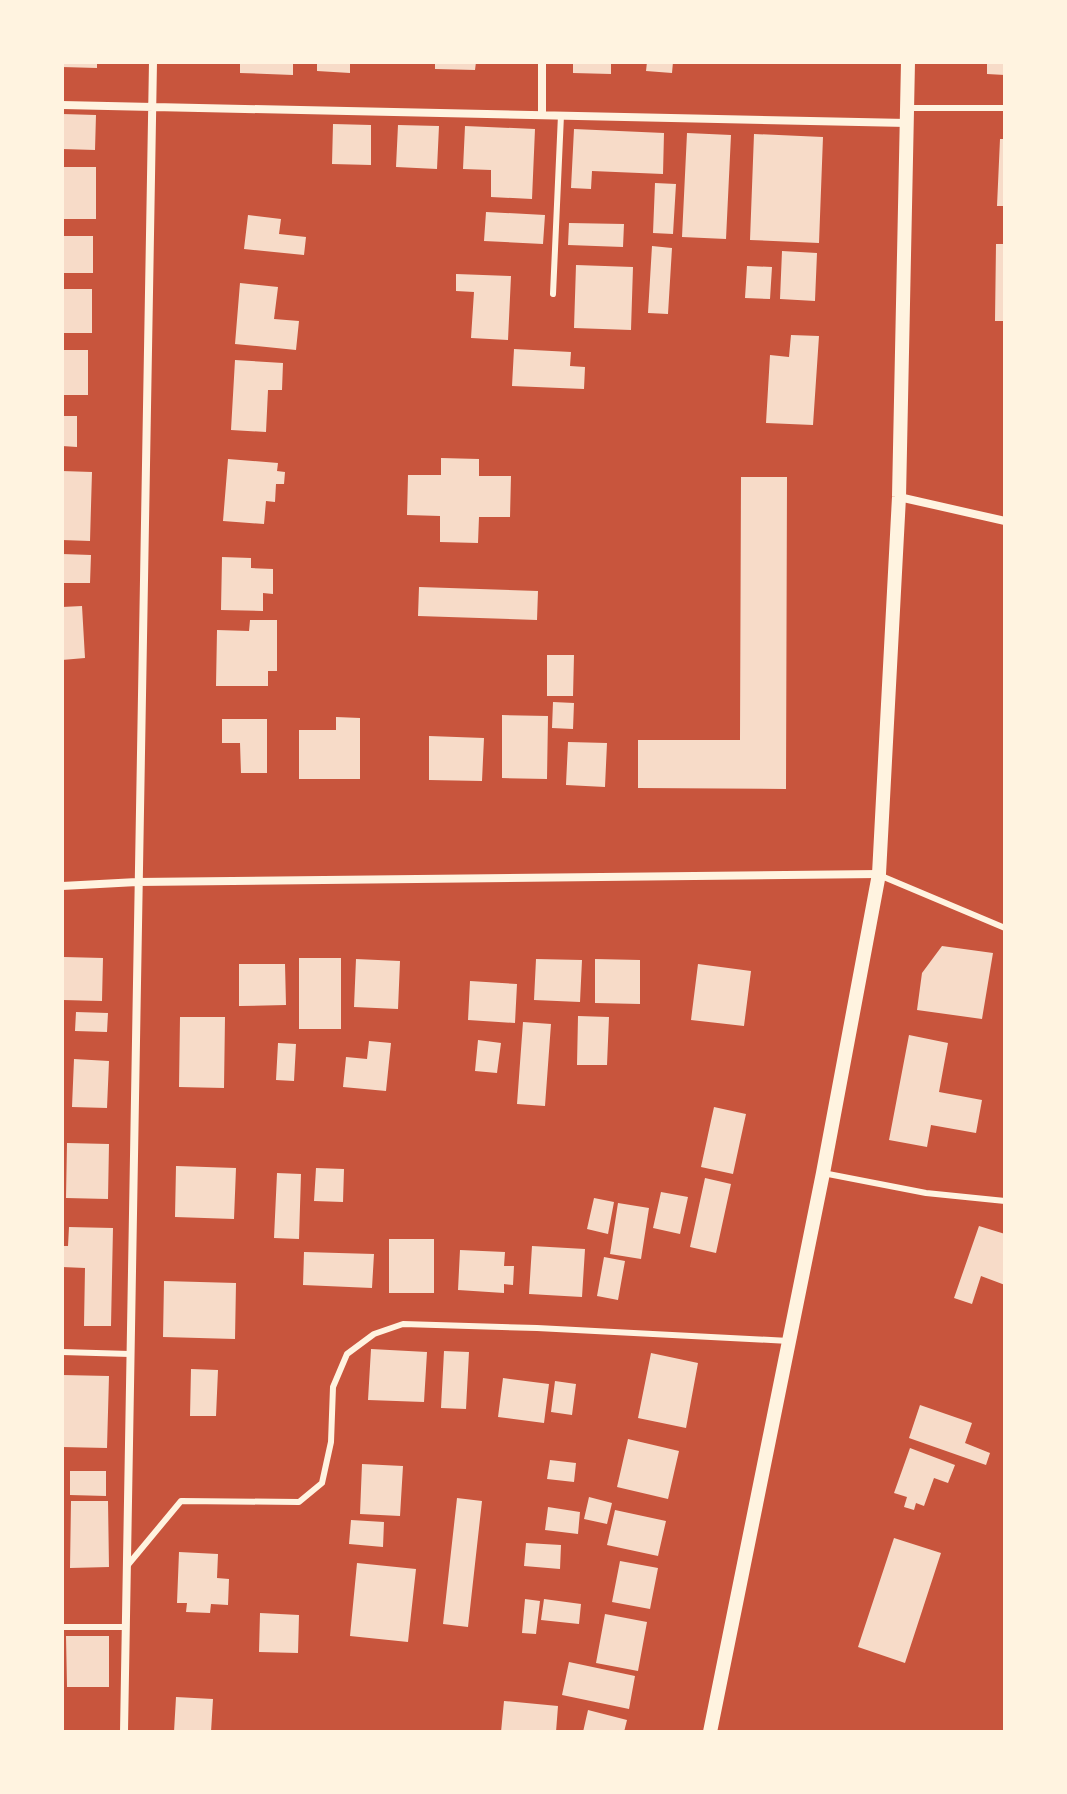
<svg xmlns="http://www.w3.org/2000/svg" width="1067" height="1794" font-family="Arial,sans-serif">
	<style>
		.building { fill: #f7dbc8 }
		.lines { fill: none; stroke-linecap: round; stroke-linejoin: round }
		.service { stroke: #fff3e0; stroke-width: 6 }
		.minor { stroke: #fff3e0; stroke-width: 8 }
		.tertiary { stroke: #fff3e0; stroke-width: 14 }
	</style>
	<rect width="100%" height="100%" fill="#c8553d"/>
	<path class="building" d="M62,62H97V68L62,67Z
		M240,62H293V75L240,73Z
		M317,62H350V73L317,71Z
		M435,62H476L475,70L435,69Z
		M573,62H611V74L573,73Z
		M647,62H673L672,73L646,71Z
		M987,62H1005V75L987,74Z
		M62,114L96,115L95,150L62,149Z
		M333,124L371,125V165L332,164Z
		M398,125L439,126L437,169L396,167Z
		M465,126L535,129L532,199L491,197V170L463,169Z
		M574,129L664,133L663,174L592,171L591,189L571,188Z
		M687,133L731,135L726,239L682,237Z
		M754,134L823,137L819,243L750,240Z
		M1000,139H1005V206H997Z
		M64,167H96V219H64Z
		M655,183L676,184L673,234L653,233Z
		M486,212L545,215L543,244L484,241Z
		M248,215L281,219L279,234L306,237L304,255L244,249Z
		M569,223L624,224L623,247L568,245Z
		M62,236H93V273H62Z
		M996,244H1005V321H995Z
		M652,246L672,248L668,314L648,313Z
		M782,251L817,253L815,301L780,299Z
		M576,265L633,267L631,330L574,328Z
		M747,266L772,267L770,299L745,298Z
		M456,274L511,276L508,340L471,338L474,292L456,291Z
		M240,283L278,287L274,319L299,321L296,350L235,344Z
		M62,289H92V333H62Z
		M791,335L819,336L813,425L766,423L770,355L789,357Z
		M514,349L571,352L570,366L585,367L584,389L512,386Z
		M62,350H88V395H62Z
		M235,360L283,363L282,390H268L266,432L231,430Z
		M62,416H77V447L62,446Z
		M441,458L479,459V476H511L510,517H479L478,543L440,542V516L407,515L408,475H441Z
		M228,459L278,463L277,471L285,472L284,484H276L275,502L266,501L264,524L223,521Z
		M62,471L92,472L90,541L62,540Z
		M741,477H787L786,789L638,788V740H740Z
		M62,554L91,555L90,583H62Z
		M222,557L251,558V568L273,569V594L263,593V611L221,610Z
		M419,587L538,591L537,620L418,616Z
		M82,606L85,658L62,660V607Z
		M250,620H277V671H268V686H216L217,630L249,631Z
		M547,655H574L573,696H547Z
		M553,702L574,703L573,729L552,728Z
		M502,715L548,716L547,779L502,778Z
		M336,717L360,718V779H299V730H336Z
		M222,719H267V773H241L240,743H222Z
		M429,736L484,738L482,781L429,780Z
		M568,742L607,743L605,787L566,785Z
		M942,946L993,953L982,1019L917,1010L922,973Z
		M64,957L103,958L102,1001L63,1000Z
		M299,958H341V1029H299Z
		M356,959L400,961L398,1009L354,1007Z
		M536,959L582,960L580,1002L534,1000Z
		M595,959L640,960V1004L595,1003Z
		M239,964H285L286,1005L239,1006Z
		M698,964L751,971L744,1026L691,1020Z
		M470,981L517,984L515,1023L468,1020Z
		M76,1012L108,1013L107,1032L75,1031Z
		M578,1016L609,1017L607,1065H577Z
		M180,1017H225L224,1088L179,1087Z
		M523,1022L551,1024L545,1106L517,1104Z
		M909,1035L948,1043L939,1092L982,1100L976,1133L931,1125L927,1147L889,1140Z
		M478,1040L501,1043L497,1073L475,1071Z
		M369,1041L391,1043L386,1091L343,1087L346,1057L367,1059Z
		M278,1043L296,1044L294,1081L276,1080Z
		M74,1059L109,1061L107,1108L72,1107Z
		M714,1107L746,1114L733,1174L701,1167Z
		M67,1143L109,1144L108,1199L66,1198Z
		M176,1166L236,1168L234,1219L175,1217Z
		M316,1168L344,1169L343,1202L314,1201Z
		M277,1173L301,1174L299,1239L274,1238Z
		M705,1178L731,1184L716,1253L690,1247Z
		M661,1192L688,1197L680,1234L653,1228Z
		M594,1198L614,1202L608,1234L587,1229Z
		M618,1203L649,1208L641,1259L610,1254Z
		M979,1226L1005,1234V1285L981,1276L972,1304L954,1298Z
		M69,1227L113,1228L111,1326H84L85,1268L62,1267V1246H68Z
		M389,1239H434V1293H389Z
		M532,1246L585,1249L582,1297L529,1294Z
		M460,1250L505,1252L504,1266H514L513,1285L504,1284V1293L458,1290Z
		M304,1252L374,1254L372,1288L303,1285Z
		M604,1257L625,1261L618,1300L597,1296Z
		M164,1281L236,1283L235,1339L163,1337Z
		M371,1349L427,1352L424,1402L368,1400Z
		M444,1351L469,1352L466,1409L441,1408Z
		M651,1353L698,1363L686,1428L638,1418Z
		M191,1369L218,1370L216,1416H190Z
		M62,1375L109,1376L107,1448L62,1447Z
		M503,1378L549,1384L544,1423L498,1417Z
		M555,1381L576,1384L572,1415L551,1412Z
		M920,1405L972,1423L965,1443L990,1453L986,1465L909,1438Z
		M628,1439L679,1451L668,1499L617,1487Z
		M910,1448L955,1465L948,1483L934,1478L924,1506L916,1503L914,1510L904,1507L907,1497L894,1493Z
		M550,1460L576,1463L574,1482L547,1479Z
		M362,1464L403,1466L400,1516L360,1514Z
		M70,1471H106V1496L70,1495Z
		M589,1497L612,1503L607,1524L584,1519Z
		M457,1498L482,1501L468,1627L443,1624Z
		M71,1501H108L109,1567L70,1568Z
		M548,1507L580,1512L578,1534L545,1530Z
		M615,1510L666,1521L658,1556L607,1545Z
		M351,1520L384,1522L383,1547L349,1544Z
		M894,1538L941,1553L905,1663L858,1647Z
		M526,1543L561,1545L560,1569L524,1566Z
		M179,1552L218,1554L217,1578L229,1579L228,1605L211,1604L210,1613L186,1612L187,1603H177Z
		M620,1561L658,1568L650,1609L612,1602Z
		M357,1563L416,1569L408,1642L350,1636Z
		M525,1599L540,1601L536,1634L522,1633Z
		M544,1599L581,1604L579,1624L541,1620Z
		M260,1613L299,1615L298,1653L259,1652Z
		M605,1614L647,1622L638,1671L596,1663Z
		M66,1636H109V1687H67Z
		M569,1662L635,1676L629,1709L562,1695Z
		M176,1697L213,1699L211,1732H174Z
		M504,1701L558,1706L556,1732H501Z
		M588,1710L627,1720L624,1732H583Z"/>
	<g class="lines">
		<path class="service" d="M909,108H1005
			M553,294L561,115
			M879,875L1005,928
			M823,1173L926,1193L1005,1201
			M62,1352L130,1354
			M127,1566L181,1501L299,1502L322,1483L331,1442L333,1387L347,1354L374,1334L403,1324L537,1328L789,1341
			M62,1627H125"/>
		<path class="minor" d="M542,62V115
			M62,105L907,123
			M899,497L1005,521
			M62,886L137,882L879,874
			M124,1732L153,62"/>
		<path class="tertiary" d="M710,1732L823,1173L879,874L899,497L908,62"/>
	</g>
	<rect width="1067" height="1794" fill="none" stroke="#fff3e0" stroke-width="128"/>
</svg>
